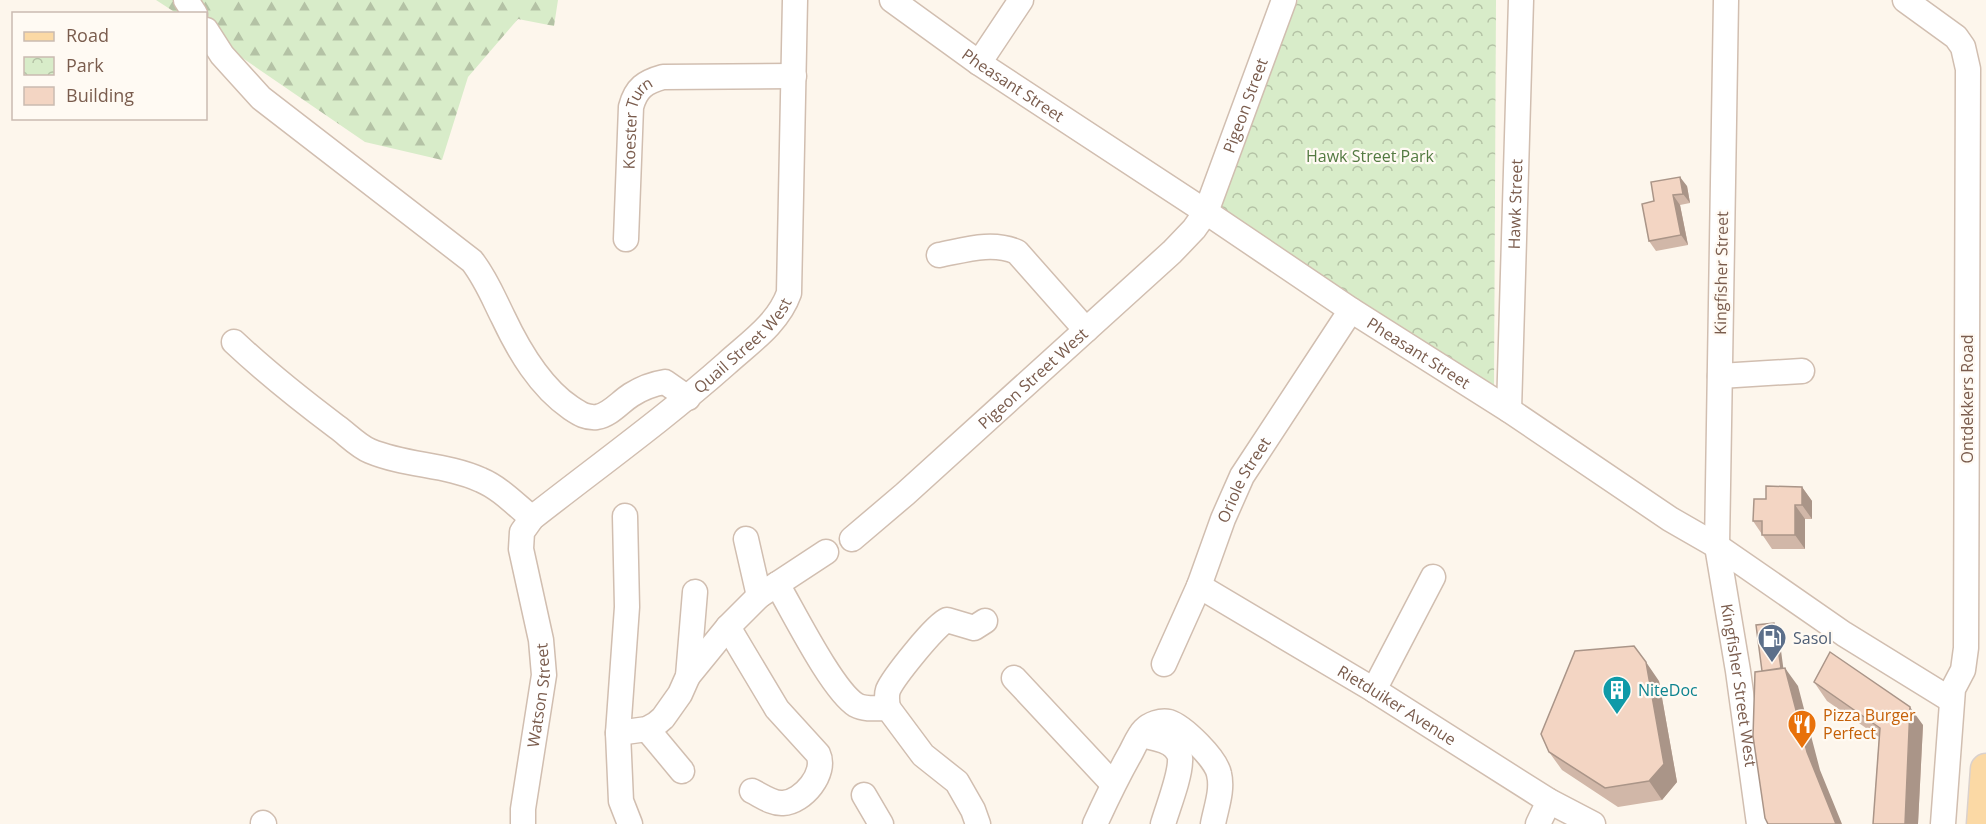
<svg xmlns="http://www.w3.org/2000/svg" width="1986" height="824" font-family="'Open Sans',sans-serif">
	<style>
		.forest { fill: url(#forest-firs) }
		.park { fill: url(#park-crowns) }
		.lines { fill: none; stroke-linecap: round; stroke-linejoin: round }
		.minor-casing { stroke: #d1beb0; stroke-width: 27 }
		.major-casing { stroke: #dad1cd; stroke-width: 33 }
		.minor { stroke: #fff; stroke-width: 24 }
		.major { stroke: #fbd9a5; stroke-width: 30 }
		.wall { fill: #d1b7a8 }
		.shaded-wall { fill: #aa9588 }
		.building { fill: #f3d5c3; stroke: #aa9588; stroke-width: 1.5 }
		.labels { text-anchor: middle; dominant-baseline: central; stroke-width: 4.5; stroke-linejoin: round; paint-order: stroke }
		.street-label { font-size: 16px; fill: #7a5c4d; stroke: #fffaf3 }
		.park-label { font-size: 16px; fill: #537a41; stroke: #fffaf3 }
		.service-label { font-size: 16px; fill: #4e5e75; stroke: #fffaf3; text-anchor: start }
		.culture-label { font-size: 16px; fill: #0d838f; stroke: #fffaf3; text-anchor: start }
		.food-label { font-size: 16px; fill: #c56008; stroke: #fffaf3; text-anchor: start }
	</style>
	<defs>
		<pattern id="forest-firs" width="22" height="20" patternUnits="userSpaceOnUse" patternTransform="scale(1.5)"><rect width="22" height="20" fill="#d8ecc9"/><path d="M5 1l3.5 6h-7zM16 11l3.5 6h-7z" fill="#b4c2a5"/></pattern>
		<pattern id="park-crowns" width="20" height="18" patternUnits="userSpaceOnUse" patternTransform="scale(1.5)"><rect width="20" height="18" fill="#d8ecc9"/><path d="M2 6a3 3 0 1 1 6 0M12 15a3 3 0 1 1 6 0" fill="none" stroke="#b4c2a5"/></pattern>
	</defs>
	<rect width="100%" height="100%" fill="#fdf6ec"/>
	<path class="forest" d="M156,0H558L554,26L518,19L468,77L442,160L365,142L206,33V14L176,13Z"/>
	<path class="park" d="M1298,0H1496L1494,390L1215,205Z"/>
	<g class="lines">
		<g class="minor-casing">
			<g id="minor">
				<path d="M186,0L195,14"/>
				<path id="s1" d="M892,0L979,63L1206,212L1351,310L1509,410L1670,519L1717,546L1844,634L1951,700"/>
				<path id="s2" d="M1726,0L1717,546L1738,671L1759,824"/>
				<path d="M1905,0L1956,37L1963,47L1968,69L1966,648L1963,670L1953,689L1943,824"/>
				<path d="M206,30L222,55L261,98L472,261C486,279 493,297 503,317C519,351 540,387 571,408C580,414 586,418 597,417C610,415 620,402 631,395C642,388 652,384 665,382L688,398"/>
				<path d="M979,63L1021,0"/>
				<path id="s3" d="M626,239L631,107C636,88 645,82 663,77L794,76"/>
				<path d="M939,255C965,250 992,241 1017,252L1086,330"/>
				<path d="M234,342C267,373 301,400 337,427C347,434 358,446 370,451C406,466 446,464 481,480C500,488 516,505 532,518"/>
				<path d="M1720,376L1802,371"/>
				<path id="s4" d="M1509,410L1521,0"/>
				<path d="M625,516L627,607L618,733L621,801L630,824"/>
				<path d="M746,539L759,596"/>
				<path id="s5" d="M852,539L905,494L1172,252L1194,229L1206,212L1284,0"/>
				<path d="M777,584C793,611 832,690 856,705C865,710 878,708 888,708L923,755L957,782L973,810L978,824"/>
				<path id="s6" d="M1199,586L1374,690L1549,801L1593,824"/>
				<path d="M728,627L777,709L818,754C827,773 803,802 783,803C773,804 762,796 752,791"/>
				<path id="s7" d="M1164,664L1199,586L1223,519L1242,476L1351,310"/>
				<path d="M688,676L728,627L759,596L826,552"/>
				<path d="M1014,678L1113,784"/>
				<path d="M1374,690L1433,577"/>
				<path d="M888,708C887,702 886,696 888,690C893,678 936,624 947,620L974,628L985,621"/>
				<path d="M647,729L682,771"/>
				<path d="M618,733L647,729L656,724L663,718L680,694L688,676L695,592"/>
				<path d="M1141,735C1152,738 1167,739 1175,748C1178,752 1181,756 1180,761C1180,777 1168,807 1163,824"/>
				<path d="M864,795L881,824"/>
				<path d="M263,823L264,824"/>
				<path id="s8" d="M523,824V809L544,675L541,640L521,549L522,532L532,518C597,467 664,419 726,364C749,343 778,324 789,293L795,0"/>
				<path d="M1095,824C1106,800 1117,777 1130,754C1134,747 1138,736 1144,730C1150,724 1161,720 1169,722C1184,727 1216,759 1219,774C1223,790 1216,808 1213,824"/>
				<path d="M1538,824L1549,801"/>
			</g>
		</g>
		<g class="major-casing">
			<path id="major" d="M1982,824L1986,769"/>
		</g>
		<use href="#minor" class="minor"/>
		<use href="#major" class="major"/>
	</g>
	<path class="wall" d="M1687,186L1690,203L1680,205L1688,245L1656,251L1649,241L1654,201Z
		M1802,487L1812,501V519H1805V549H1772L1753,521L1766,499Z
		M1659,681L1677,782L1662,800L1618,807L1562,770L1549,752Z
		M1814,682L1923,725L1918,824H1873L1879,737L1827,701Z"/>
	<path class="shaded-wall" d="M1680,177L1687,186L1690,203L1683,194Z
		M1673,195L1680,205L1688,245L1681,235Z
		M1802,487L1812,501V519L1802,505Z
		M1795,505L1805,519V549L1795,535Z
		M1774,623L1778,628L1786,688L1783,683Z
		M1646,662L1659,681L1677,782L1662,800L1649,781Z
		M1785,668L1798,686L1820,770L1842,824H1836L1807,752Z
		M1910,707L1923,725L1918,824H1905Z"/>
	<path class="building" d="M1680,177L1683,194L1673,195L1681,235L1649,241L1642,204L1654,201L1651,182Z
		M1766,486L1802,487V505H1795V535H1762V521H1753L1754,499H1766Z
		M1774,623L1781,668L1762,671L1756,625Z
		M1634,646L1646,662L1664,764L1649,781L1605,788L1549,752L1541,734L1575,651Z
		M1830,652L1910,707L1905,824H1873L1880,728L1814,682Z
		M1785,668L1807,752L1836,824H1768L1765,818L1753,736L1755,672Z"/>
	<defs>
		<g id="fuel-pin" transform="scale(1.5)"><path d="M0 17L-7.5 6A9.5 9.5 0 1 1 7.5 6Z" fill="#5c6f8a" stroke="#fffaf3"/><path d="M-5.5-6h7V0h2V4h1.3V-2.5L3-4.5l.8-.8L6-3V5H2.5V1h-1V6h-7ZM-4.2-4.7v3.2H.2V-4.7Z" fill="#fff"/></g>
		<g id="building-pin" transform="scale(1.5)"><path d="M0 17L-7.5 6A9.5 9.5 0 1 1 7.5 6Z" fill="#0f9aa8" stroke="#fffaf3"/><path d="M-4-6H4V6H1V3H-1V6H-4ZM-2.5-4.3h1.7v1.8h-1.7ZM.8-4.3h1.7v1.8H.8ZM-2.5-1h1.7V.8h-1.7ZM.8-1h1.7V.8H.8Z" fill="#fff"/></g>
		<g id="restaurant-pin" transform="scale(1.5)"><path d="M0 17L-7.5 6A9.5 9.5 0 1 1 7.5 6Z" fill="#e8710a" stroke="#fffaf3"/><path d="M-5-6h1v4h1v-4h1v4h1v-4h1v5L-1.5 .5V6h-2V.5L-5-1ZM5-6V6H3V1.5H1.5Q1.5-4 5-6Z" fill="#fff"/></g>
	</defs>
	<g fill-rule="evenodd">
		<use href="#fuel-pin" x="1772" y="638"/>
		<use href="#building-pin" x="1617" y="690"/>
		<use href="#restaurant-pin" x="1802" y="724"/>
	</g>
	<g class="labels">
		<g class="street-label">
			<text stroke="none"><textPath href="#s1" startOffset="148">Pheasant Street</textPath></text>
			<text stroke="none"><textPath href="#s5" startOffset="596">Pigeon Street</textPath></text>
			<text stroke="none"><textPath href="#s3" startOffset="118">Koester Turn</textPath></text>
			<text stroke="none"><textPath href="#s4" startOffset="206">Hawk Street</textPath></text>
			<text transform="translate(1721 273) rotate(-89)">Kingfisher Street</text>
			<text stroke="none"><textPath href="#s8" startOffset="586">Quail Street West</textPath></text>
			<text stroke="none"><textPath href="#s1" startOffset="634">Pheasant Street</textPath></text>
			<text stroke="none"><textPath href="#s5" startOffset="242">Pigeon Street West</textPath></text>
			<text transform="translate(1967 399) rotate(-90)">Ontdekkers Road</text>
			<text stroke="none"><textPath href="#s7" startOffset="201">Oriole Street</textPath></text>
			<text stroke="none"><textPath href="#s2" startOffset="687">Kingfisher Street West</textPath></text>
			<text stroke="none"><textPath href="#s8" startOffset="130">Watson Street</textPath></text>
			<text stroke="none"><textPath href="#s6" startOffset="231">Rietduiker Avenue</textPath></text>
		</g>
		<g class="park-label">
			<text x="1370" y="156">Hawk Street Park</text>
		</g>
		<g class="service-label">
			<text x="1793" y="638">Sasol</text>
		</g>
		<g class="culture-label">
			<text x="1638" y="690">NiteDoc</text>
		</g>
		<g class="food-label">
			<text x="1823" y="715">Pizza Burger<tspan x="1823" dy="18">Perfect</tspan></text>
		</g>
	</g>
	<rect x="12" y="12" width="195" height="108" fill="#fffaf3" stroke="#cabbb1" stroke-width="1.5"/>
	<rect x="24" y="32" width="30" height="9" fill="#fbd9a5" stroke="#cabbb1" stroke-width="1.5"/>
	<text x="66" y="42" font-size="18" fill="#7a5c4d">Road</text>
	<rect x="24" y="57" width="30" height="18" fill="url(#park-crowns)" stroke="#cabbb1" stroke-width="1.5"/>
	<text x="66" y="72" font-size="18" fill="#7a5c4d">Park</text>
	<rect x="24" y="87" width="30" height="18" fill="#f3d5c3" stroke="#cabbb1" stroke-width="1.5"/>
	<text x="66" y="102" font-size="18" fill="#7a5c4d">Building</text>
</svg>
